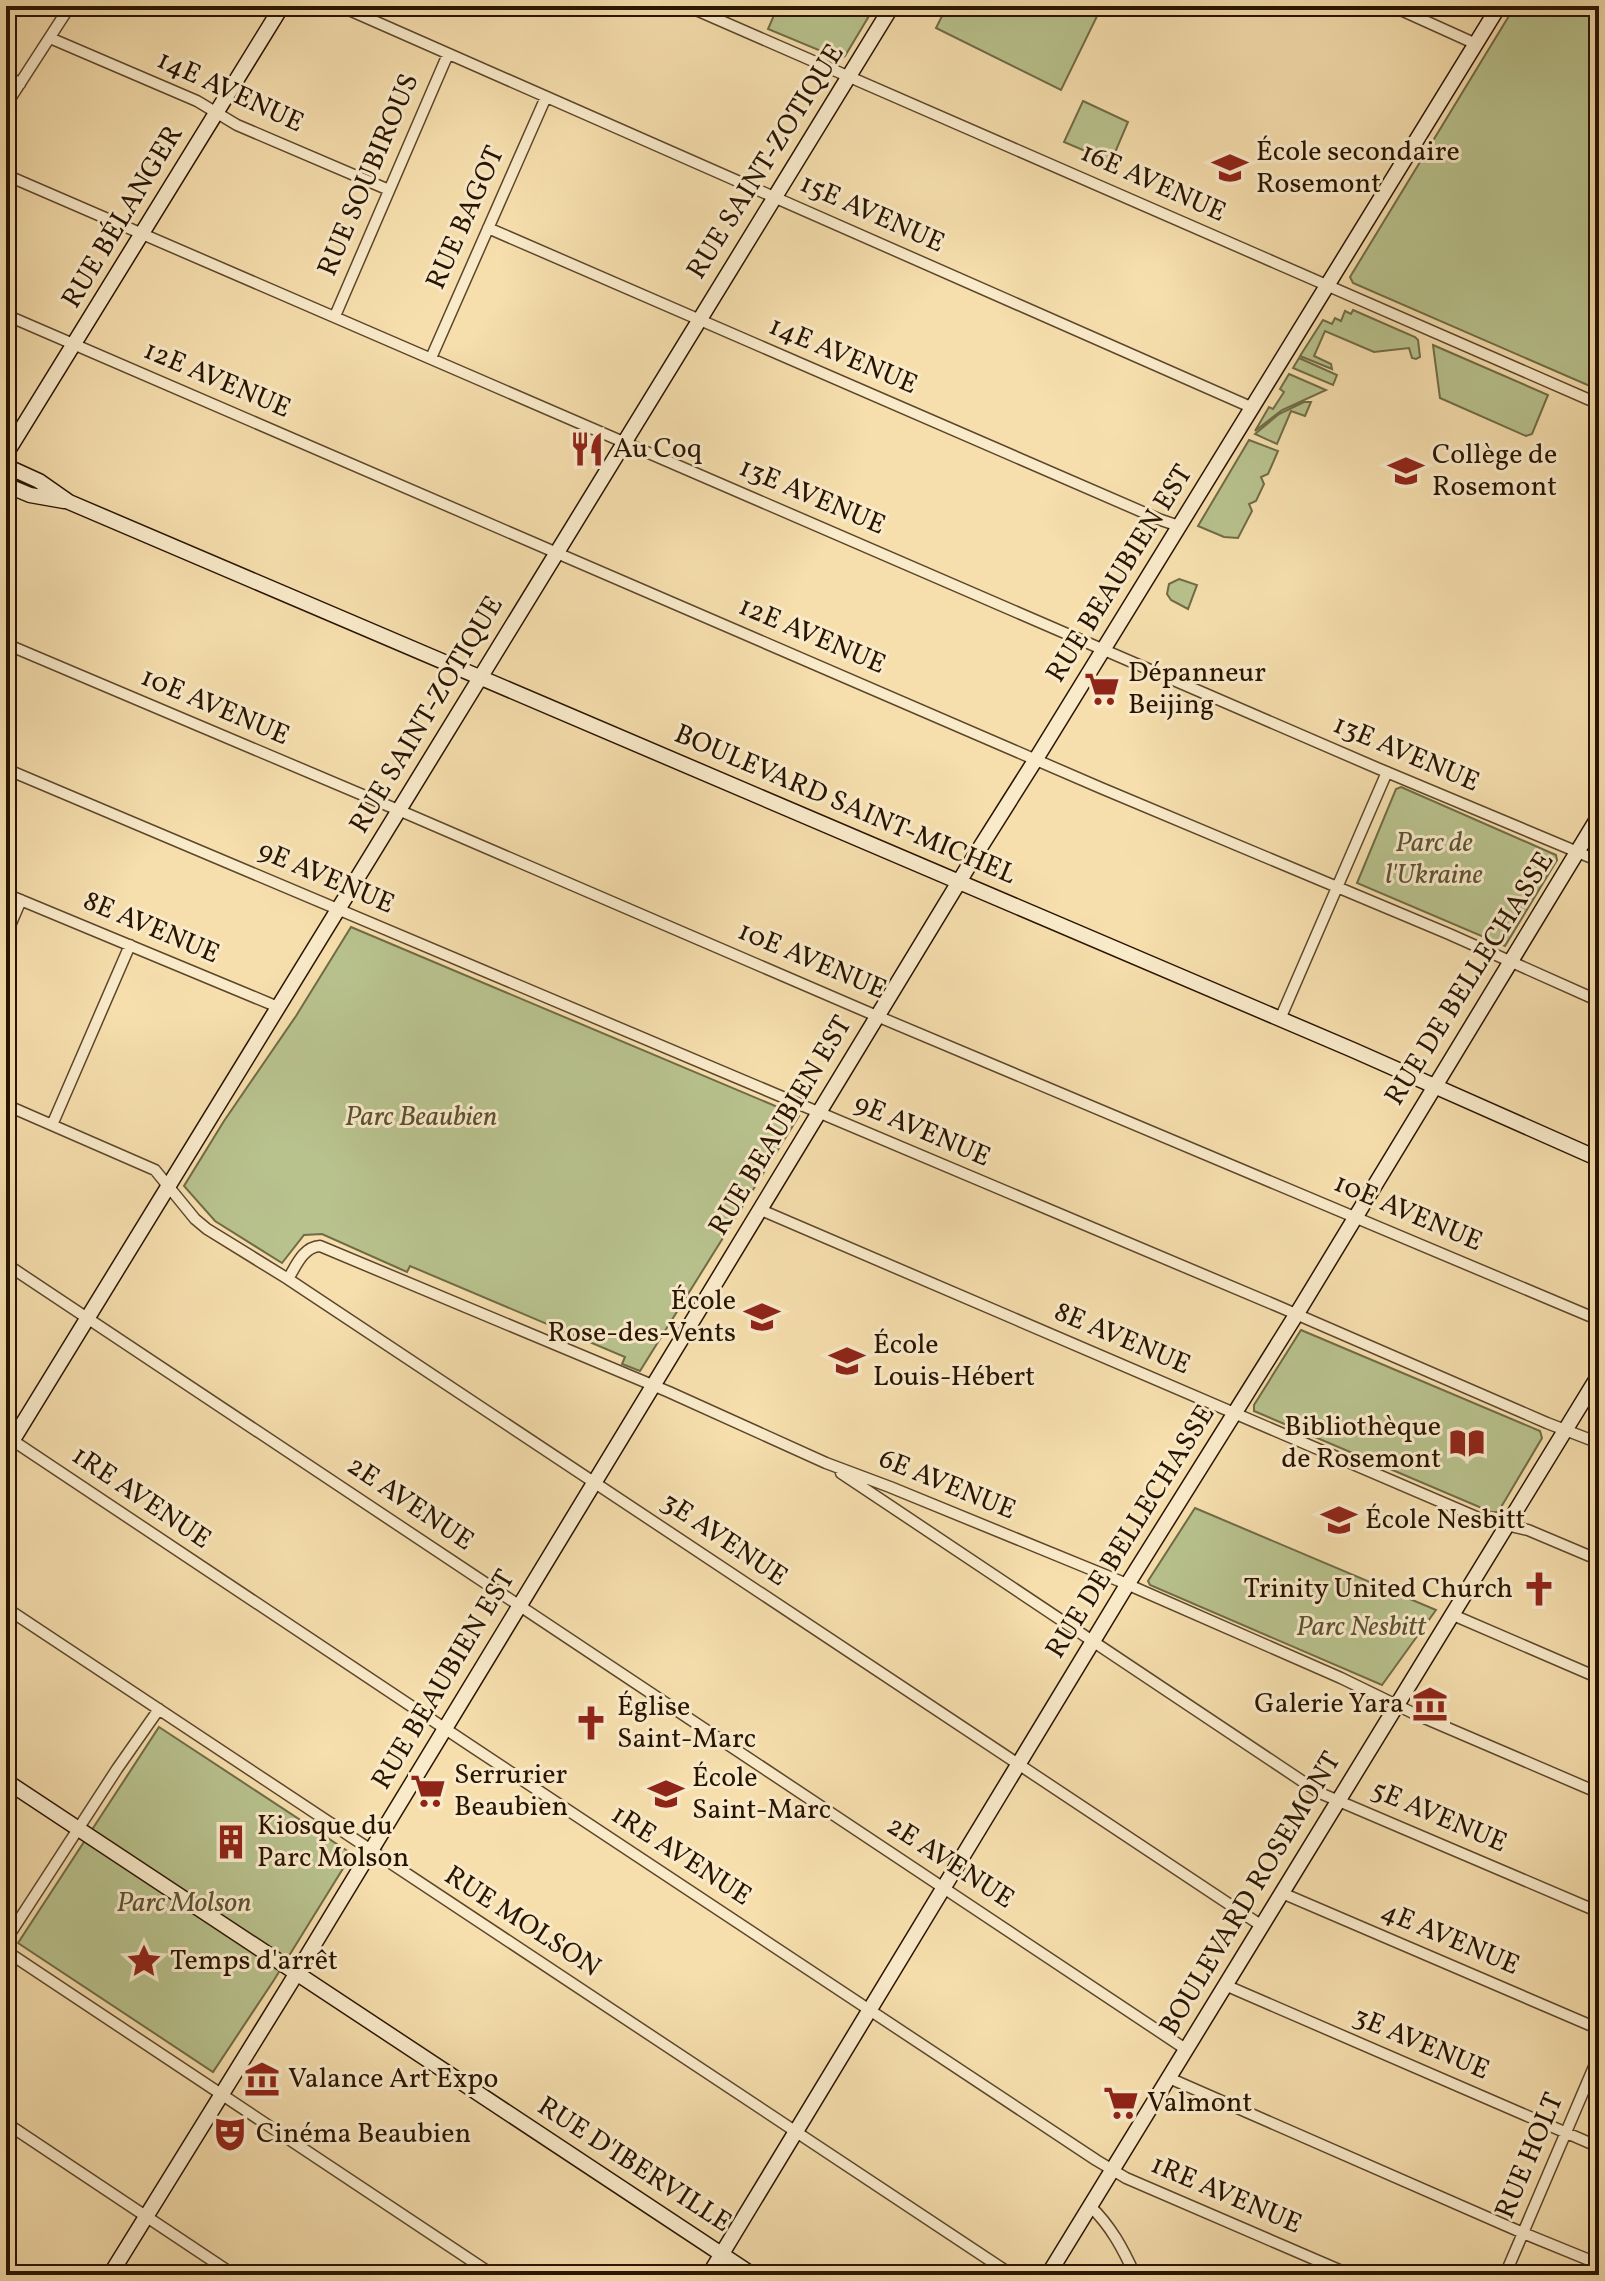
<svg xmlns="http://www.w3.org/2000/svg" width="1605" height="2281" font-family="Vollkorn,serif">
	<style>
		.green { fill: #b8c28d; stroke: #706b46; stroke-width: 2 }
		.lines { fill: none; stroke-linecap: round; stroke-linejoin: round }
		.street-casing { stroke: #5c462b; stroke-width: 13 }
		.secondary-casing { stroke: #291400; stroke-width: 17 }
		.street { stroke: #f9eaca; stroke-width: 10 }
		.secondary { stroke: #f9eaca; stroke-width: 14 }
		.labels { text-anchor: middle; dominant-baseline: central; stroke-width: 6; stroke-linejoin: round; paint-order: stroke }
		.street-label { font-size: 28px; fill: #291400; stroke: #f9eaca }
		.poi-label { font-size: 28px; fill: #291400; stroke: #f9eaca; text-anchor: start }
		.park-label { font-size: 28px; font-style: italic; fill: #5b5131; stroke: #f9eaca }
	</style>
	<rect width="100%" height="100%" fill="#f6dead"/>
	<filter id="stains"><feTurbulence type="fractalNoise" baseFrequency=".0025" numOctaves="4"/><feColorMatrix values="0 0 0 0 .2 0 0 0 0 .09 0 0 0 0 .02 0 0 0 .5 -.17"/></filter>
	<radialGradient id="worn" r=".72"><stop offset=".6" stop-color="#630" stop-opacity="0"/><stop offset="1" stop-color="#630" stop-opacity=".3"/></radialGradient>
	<path class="green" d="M778,6H875L845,56L840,59L768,29Z
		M947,6H1102L1061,90L936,28Z
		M1515,6H1599V390L1353,283L1350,277Z
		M1083,101L1128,122L1111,162L1064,142Z
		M1353,310L1415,337L1418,340L1420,357L1416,359L1412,358L1409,348L1374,352L1325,331L1314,356L1331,364L1332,369L1300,356L1323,320L1332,324L1335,318L1341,321L1345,311L1351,314Z
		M1433,345L1548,395L1532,434L1526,436L1440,398Z
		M1299,358L1337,375L1333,385L1293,368Z
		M1289,374L1326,390L1282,410L1255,431L1269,407L1273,409L1284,392L1280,389Z
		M1304,402H1311L1305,416L1291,411L1277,444L1255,434L1279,414Z
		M1249,440L1278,451L1268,474L1261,477L1264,484L1256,501L1249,504L1252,511L1238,538L1224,537L1198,526Z
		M1179,579L1197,585L1188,609L1171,600L1167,594L1169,584Z
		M1401,787L1556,855L1557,860L1505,946L1357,883L1396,789Z
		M351,927L799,1116L640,1371L622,1364L625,1357L410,1266L407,1272L322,1234L304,1235L282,1263L215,1221L184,1186L224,1121L296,1016Z
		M1301,1330L1540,1431L1542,1438L1500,1509L1497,1512H1491L1254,1411V1405Z
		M1195,1508L1436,1610L1382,1685L1150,1585L1148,1581Z
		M159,1727L352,1854L274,1980L213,2072L18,1943Z"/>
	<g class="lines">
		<g class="street-casing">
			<path id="street" d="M340,6L1253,408
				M687,6L1599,404
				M1392,6L1476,44
				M50,38L197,101L237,125L389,190
				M6,75L20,84
				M6,105L70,6
				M6,175L1377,768L1599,861
				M488,228L1161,520L1179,526
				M6,315L1101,788L1449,934L1599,1001
				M335,316L448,54
				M431,358L546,97
				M6,644L410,815L865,1011L1599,1320
				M6,769L1282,1308L1547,1423L1599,1443
				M6,894L278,1007
				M6,935L21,900
				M1280,1019L1387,772
				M6,1105L155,1170L195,1219L207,1229L288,1279L1262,1926
				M52,1125L130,945
				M761,1210L1481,1519L1528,1530L1599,1560
				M6,1264L1187,2050
				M288,1279C296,1266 303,1247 320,1246L669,1392L826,1463L890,1487L1122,1582L1341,1678L1415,1714L1599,1793
				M6,1436C368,1679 733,1919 1096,2160L1126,2178L1351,2275
				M841,1473L1320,1793L1599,1912
				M6,1608L1012,2275
				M1453,1615L1599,1678
				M1282,1893L1599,2029
				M6,1940L117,1769L159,1709
				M6,1951L493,2275
				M1225,1985L1599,2147
				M1169,2078L1523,2233L1599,2264
				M6,2123L234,2275
				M1090,2206C1111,2226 1123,2249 1135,2275
				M1505,2275L1599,2055"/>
		</g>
		<g class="secondary-casing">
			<path id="secondary" d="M6,454L282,6
				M6,466L39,481L69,502L1353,1050L1599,1159
				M6,485L30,495L64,501
				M6,1451L892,6
				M6,1781L753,2275
				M110,2275L290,1984L971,862L1036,759L1499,6
				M709,2275L1127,1585L1301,1307L1599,816
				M1048,2275L1599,1375"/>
		</g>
		<use href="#street" class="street"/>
		<use href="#secondary" class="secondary"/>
	</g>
	<defs>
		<g id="school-bare" transform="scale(2.76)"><path d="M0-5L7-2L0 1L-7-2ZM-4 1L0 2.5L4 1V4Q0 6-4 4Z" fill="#8f2418" stroke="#f9eaca" stroke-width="2.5" paint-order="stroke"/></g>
		<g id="restaurant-bare" transform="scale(2.76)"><path d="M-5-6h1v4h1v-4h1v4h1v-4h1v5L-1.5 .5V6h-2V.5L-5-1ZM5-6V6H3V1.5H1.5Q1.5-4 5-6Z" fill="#8f2418" stroke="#f9eaca" stroke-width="2.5" paint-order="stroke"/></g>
		<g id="university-bare" transform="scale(2.76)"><path d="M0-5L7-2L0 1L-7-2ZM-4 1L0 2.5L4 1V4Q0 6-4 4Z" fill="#8f2418" stroke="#f9eaca" stroke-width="2.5" paint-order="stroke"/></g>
		<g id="supermarket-bare" transform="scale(2.76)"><path d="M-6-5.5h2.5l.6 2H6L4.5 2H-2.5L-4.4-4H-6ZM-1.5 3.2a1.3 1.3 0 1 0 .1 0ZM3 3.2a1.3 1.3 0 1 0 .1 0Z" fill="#8f2418" stroke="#f9eaca" stroke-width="2.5" paint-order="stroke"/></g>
		<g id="library-bare" transform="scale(2.76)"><path d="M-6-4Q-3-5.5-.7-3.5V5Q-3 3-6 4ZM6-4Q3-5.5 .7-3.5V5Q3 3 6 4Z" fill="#8f2418" stroke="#f9eaca" stroke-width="2.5" paint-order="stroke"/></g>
		<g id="church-bare" transform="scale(2.76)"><path d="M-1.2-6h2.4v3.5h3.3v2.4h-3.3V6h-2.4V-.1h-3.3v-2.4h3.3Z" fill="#8f2418" stroke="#f9eaca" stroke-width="2.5" paint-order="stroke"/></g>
		<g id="museum-bare" transform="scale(2.76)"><path d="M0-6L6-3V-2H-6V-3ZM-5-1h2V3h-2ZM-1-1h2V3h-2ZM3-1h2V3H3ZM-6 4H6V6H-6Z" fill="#8f2418" stroke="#f9eaca" stroke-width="2.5" paint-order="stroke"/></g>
		<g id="building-bare" transform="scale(2.76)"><path d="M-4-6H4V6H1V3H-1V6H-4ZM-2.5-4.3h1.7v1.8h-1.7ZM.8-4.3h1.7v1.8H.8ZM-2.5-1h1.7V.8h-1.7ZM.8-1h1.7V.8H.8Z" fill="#8f2418" stroke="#f9eaca" stroke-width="2.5" paint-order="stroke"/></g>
		<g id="sight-bare" transform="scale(2.76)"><path d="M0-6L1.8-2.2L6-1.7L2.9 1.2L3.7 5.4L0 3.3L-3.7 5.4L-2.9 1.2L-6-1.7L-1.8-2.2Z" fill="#8f2418" stroke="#f9eaca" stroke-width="2.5" paint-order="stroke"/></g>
		<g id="theatre-bare" transform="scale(2.76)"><path d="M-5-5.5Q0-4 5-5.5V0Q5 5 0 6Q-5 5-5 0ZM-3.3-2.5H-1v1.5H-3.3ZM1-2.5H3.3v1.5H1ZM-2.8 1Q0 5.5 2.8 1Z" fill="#8f2418" stroke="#f9eaca" stroke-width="2.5" paint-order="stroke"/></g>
	</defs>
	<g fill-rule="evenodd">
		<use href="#school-bare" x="1230" y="168"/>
		<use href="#restaurant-bare" x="587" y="449"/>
		<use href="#university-bare" x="1406" y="471"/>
		<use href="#supermarket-bare" x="1102" y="689"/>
		<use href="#school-bare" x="762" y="1317"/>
		<use href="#school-bare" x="847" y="1361"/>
		<use href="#library-bare" x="1467" y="1443"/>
		<use href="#school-bare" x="1339" y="1520"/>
		<use href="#church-bare" x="1539" y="1589"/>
		<use href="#museum-bare" x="1430" y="1704"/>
		<use href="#church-bare" x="591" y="1723"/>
		<use href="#supermarket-bare" x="428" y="1791"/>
		<use href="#school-bare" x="666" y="1794"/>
		<use href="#building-bare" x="231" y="1842"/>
		<use href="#sight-bare" x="144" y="1961"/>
		<use href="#museum-bare" x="262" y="2079"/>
		<use href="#supermarket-bare" x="1121" y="2103"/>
		<use href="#theatre-bare" x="230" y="2134"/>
	</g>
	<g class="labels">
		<g class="street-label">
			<text transform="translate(230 92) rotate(25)">14E AVENUE</text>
			<text transform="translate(766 162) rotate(-58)">RUE SAINT-ZOTIQUE</text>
			<text transform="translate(369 175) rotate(-67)">RUE SOUBIROUS</text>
			<text transform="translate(1153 183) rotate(24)">16E AVENUE</text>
			<text transform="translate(872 214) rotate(24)">15E AVENUE</text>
			<text transform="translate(123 217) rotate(-59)">RUE BÉLANGER</text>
			<text transform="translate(466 218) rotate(-66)">RUE BAGOT</text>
			<text transform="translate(843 356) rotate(23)">14E AVENUE</text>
			<text transform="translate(217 380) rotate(23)">12E AVENUE</text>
			<text transform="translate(812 497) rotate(23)">13E AVENUE</text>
			<text transform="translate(1120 574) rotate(-58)">RUE BEAUBIEN EST</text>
			<text transform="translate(812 636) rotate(23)">12E AVENUE</text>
			<text transform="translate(215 707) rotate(23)">10E AVENUE</text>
			<text transform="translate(427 715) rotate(-59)">RUE SAINT-ZOTIQUE</text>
			<text transform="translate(1406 754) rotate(23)">13E AVENUE</text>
			<text transform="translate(845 805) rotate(23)">BOULEVARD SAINT-MICHEL</text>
			<text transform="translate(326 878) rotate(23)">9E AVENUE</text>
			<text transform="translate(151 928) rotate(23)">8E AVENUE</text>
			<text transform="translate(812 961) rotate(23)">10E AVENUE</text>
			<text transform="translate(1470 979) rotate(-58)">RUE DE BELLECHASSE</text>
			<text transform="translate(781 1126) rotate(-59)">RUE BEAUBIEN EST</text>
			<text transform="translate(922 1131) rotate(23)">9E AVENUE</text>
			<text transform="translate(1408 1213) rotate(23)">10E AVENUE</text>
			<text transform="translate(1122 1339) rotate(23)">8E AVENUE</text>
			<text transform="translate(947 1485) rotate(22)">6E AVENUE</text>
			<text transform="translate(141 1498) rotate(34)">1RE AVENUE</text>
			<text transform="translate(410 1504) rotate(34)">2E AVENUE</text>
			<text transform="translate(1131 1532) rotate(-58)">RUE DE BELLECHASSE</text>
			<text transform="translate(724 1540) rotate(34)">3E AVENUE</text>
			<text transform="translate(444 1680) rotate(-59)">RUE BEAUBIEN EST</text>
			<text transform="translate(1439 1817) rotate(23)">5E AVENUE</text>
			<text transform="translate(681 1856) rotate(33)">1RE AVENUE</text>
			<text transform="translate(950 1863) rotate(33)">2E AVENUE</text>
			<text transform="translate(1251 1894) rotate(-59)">BOULEVARD ROSEMONT</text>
			<text transform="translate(522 1922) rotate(33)">RUE MOLSON</text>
			<text transform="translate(1450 1939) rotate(23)">4E AVENUE</text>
			<text transform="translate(1421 2044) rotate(23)">3E AVENUE</text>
			<text transform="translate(1530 2156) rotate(-67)">RUE HOLT</text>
			<text transform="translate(634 2165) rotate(33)">RUE D'IBERVILLE</text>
			<text transform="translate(1226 2195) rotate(23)">1RE AVENUE</text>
		</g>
		<g class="poi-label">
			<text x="1256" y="152">École secondaire<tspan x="1256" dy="32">Rosemont</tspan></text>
			<text x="613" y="449">Au Coq</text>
			<text x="1432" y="455">Collège de<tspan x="1432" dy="32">Rosemont</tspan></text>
			<text x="1128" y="673">Dépanneur<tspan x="1128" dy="32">Beijing</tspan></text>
			<text x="736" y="1301" text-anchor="end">École<tspan x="736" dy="32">Rose-des-Vents</tspan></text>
			<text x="873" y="1345">École<tspan x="873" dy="32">Louis-Hébert</tspan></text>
			<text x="1441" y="1427" text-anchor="end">Bibliothèque<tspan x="1441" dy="32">de Rosemont</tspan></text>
			<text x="1365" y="1520">École Nesbitt</text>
			<text x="1513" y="1589" text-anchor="end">Trinity United Church</text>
			<text x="1404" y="1704" text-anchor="end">Galerie Yara</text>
			<text x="617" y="1707">Église<tspan x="617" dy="32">Saint-Marc</tspan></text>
			<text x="454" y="1775">Serrurier<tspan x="454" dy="32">Beaubien</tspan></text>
			<text x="692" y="1778">École<tspan x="692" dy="32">Saint-Marc</tspan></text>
			<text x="257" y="1826">Kiosque du<tspan x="257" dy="32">Parc Molson</tspan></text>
			<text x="170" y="1961">Temps d'arrêt</text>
			<text x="288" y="2079">Valance Art Expo</text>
			<text x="1147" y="2103">Valmont</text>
			<text x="256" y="2134">Cinéma Beaubien</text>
		</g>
		<g class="park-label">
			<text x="1434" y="843">Parc de<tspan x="1434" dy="32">l'Ukraine</tspan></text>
			<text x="421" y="1117">Parc Beaubien</text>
			<text x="1361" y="1627">Parc Nesbitt</text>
			<text x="184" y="1903">Parc Molson</text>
		</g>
	</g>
	<rect width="1605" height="2281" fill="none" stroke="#f6dead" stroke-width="32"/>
	<rect x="8" y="8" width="1589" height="2265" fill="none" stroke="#291400" stroke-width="4"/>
	<rect x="16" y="16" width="1573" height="2249" fill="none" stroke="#291400" stroke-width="2"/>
	<rect width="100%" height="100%" filter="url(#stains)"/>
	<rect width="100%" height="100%" fill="url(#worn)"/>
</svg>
